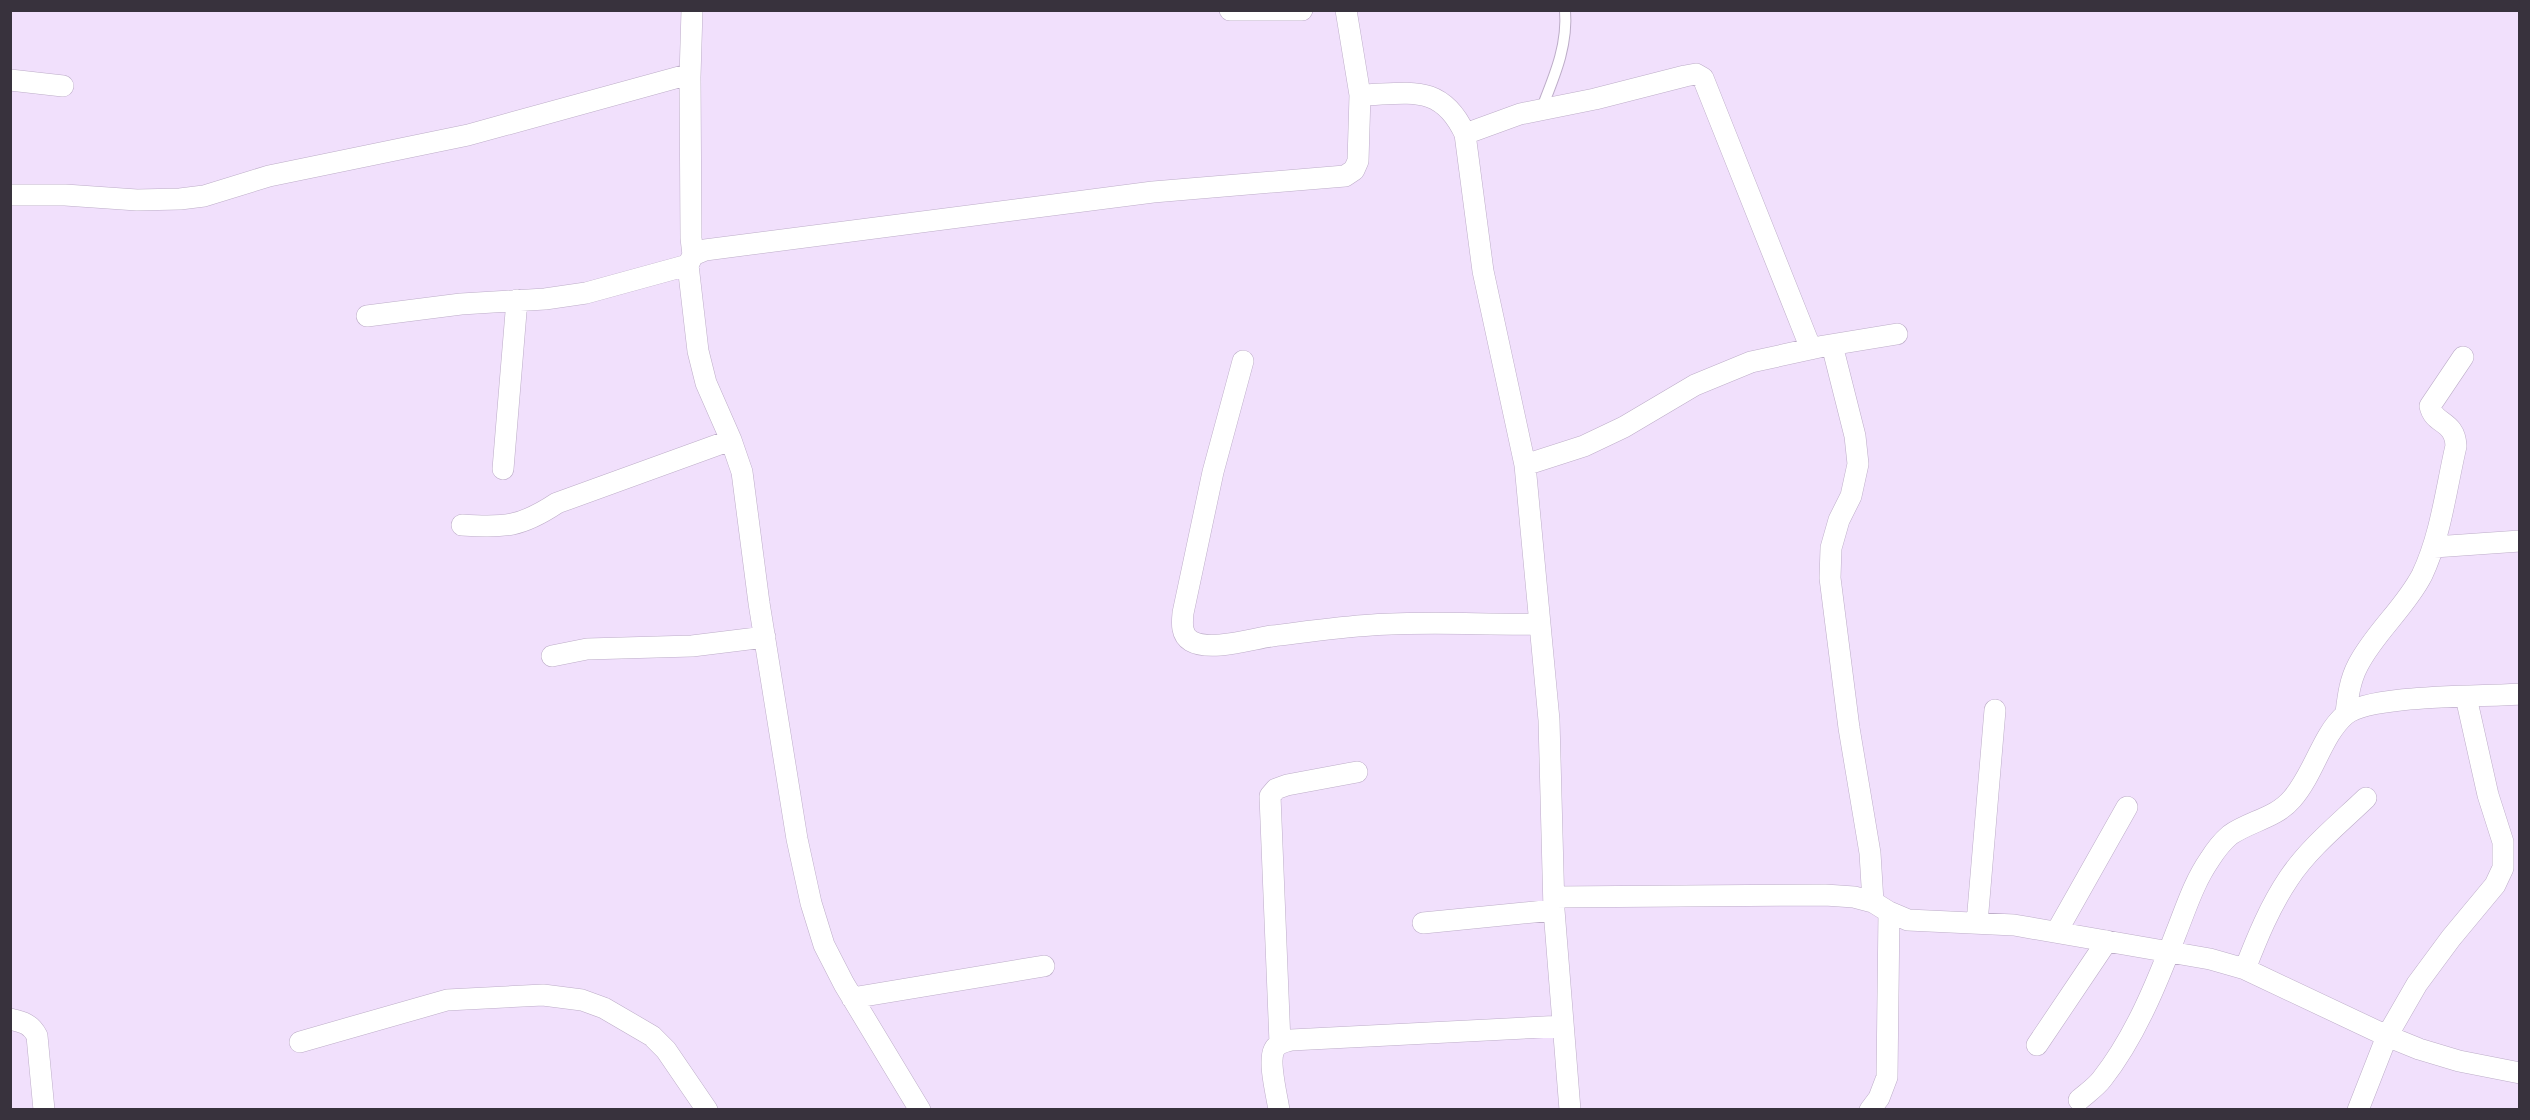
<svg xmlns="http://www.w3.org/2000/svg" width="2530" height="1120" font-family="Inter,sans-serif">
	<style>
		.lines { fill: none; stroke-linecap: round; stroke-linejoin: round }
		.lane-casing { stroke: #bdadc8; stroke-width: 12 }
		.street-casing { stroke: #bdadc8; stroke-width: 22 }
		.lane { stroke: #fff; stroke-width: 10 }
		.street { stroke: #fff; stroke-width: 21 }
	</style>
	<rect width="100%" height="100%" fill="#f1e0fc"/>
	<g class="lines">
		<g class="lane-casing">
			<path id="lane" d="M1541,110C1554,77 1568,46 1565,10"/>
		</g>
		<g class="street-casing">
			<path id="street" d="M692,10L690,77L691,238L693,255
				M1230,10H1302
				M1346,10L1360,95C1408,94 1441,82 1465,134L1483,271L1525,465L1549,720L1554,910L1570,1110
				M10,80L63,86
				M1465,134L1520,114L1595,99L1685,76L1696,74L1703,78L1811,349
				M10,195H65L137,200L180,199L204,196L269,176L468,135L690,74
				M367,316L461,304L545,299L586,293L688,265
				M1832,345L1855,436L1858,464L1851,496L1839,520L1831,548L1830,578L1849,728L1870,853L1873,902
				M1243,361L1213,472L1183,613C1182,623 1181,635 1191,641C1210,652 1251,639 1272,636C1305,632 1339,627 1372,625C1427,621 1485,625 1540,624
				M1525,465L1584,446L1624,427L1695,385L1751,362L1824,346L1897,334
				M503,469L517,300
				M462,525C504,528 521,527 557,503L731,440
				M2434,547L2520,541
				M552,656L587,649L692,646L765,637
				M2346,713C2348,696 2350,680 2358,665C2375,632 2405,608 2422,575C2441,535 2446,489 2456,446C2455,420 2434,425 2430,406L2463,357
				M1554,897L1825,895L1854,897L1873,902L1889,912L1908,920L2014,925L2210,959L2245,969L2387,1036L2419,1049L2459,1061L2520,1073
				M1423,923L1554,910
				M1977,923L1995,710
				M2057,931L2127,807
				M2245,969C2257,938 2270,906 2289,878C2309,848 2340,823 2366,798
				M852,998L1044,966
				M10,1019C23,1022 31,1024 37,1036L44,1110
				M300,1042L447,1000L543,995L582,1000L604,1008L652,1036L666,1050L707,1110
				M1280,1043L1270,796L1276,789L1287,785L1357,772
				M2037,1045L2107,941
				M2079,1100C2087,1093 2096,1087 2102,1079C2135,1037 2157,983 2176,933C2186,908 2194,882 2210,859C2215,851 2223,841 2230,835C2250,821 2276,818 2292,799C2314,774 2322,735 2345,715C2369,694 2484,697 2520,694
				M920,1110L844,984L824,945L811,903L797,839L759,603L742,472L731,440L706,383L698,351L688,265L693,255L705,250L1153,192L1345,176L1354,170L1358,161L1360,95
				M1279,1110C1277,1096 1268,1062 1274,1050C1277,1043 1285,1042 1291,1040L1563,1026
				M1870,1110L1879,1098L1887,1077L1889,912
				M2358,1110L2387,1036L2417,984L2451,938L2495,885L2503,868V842L2488,795L2466,697"/>
		</g>
		<use href="#lane" class="lane"/>
		<use href="#street" class="street"/>
	</g>
	<rect width="2530" height="1120" fill="none" stroke="#38323d" stroke-width="24"/>
</svg>
